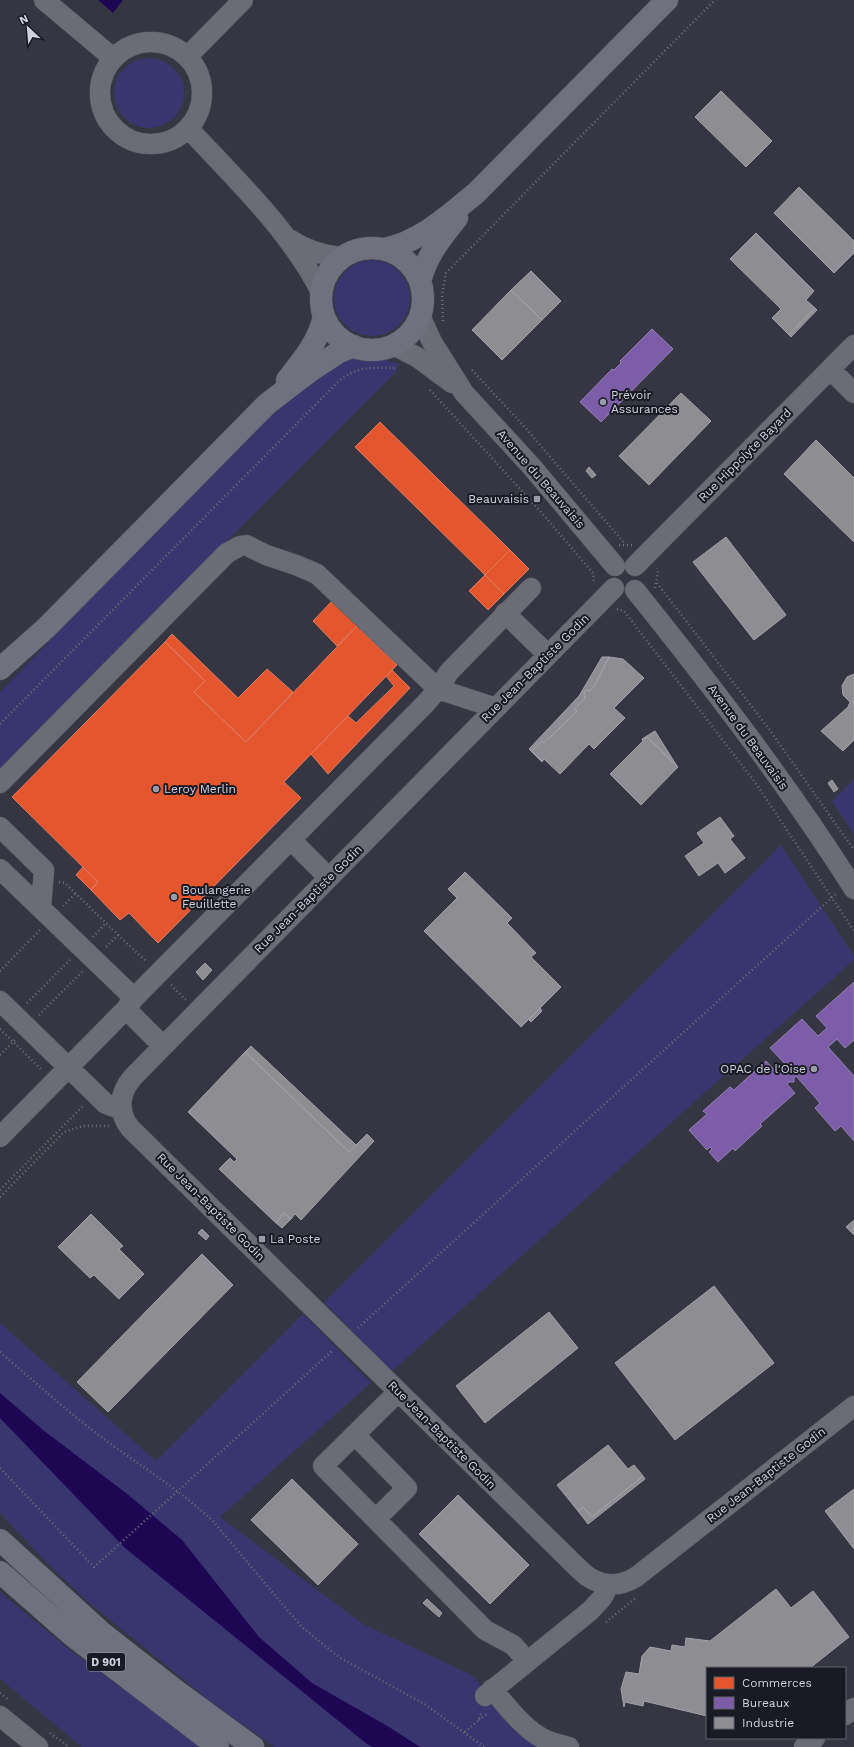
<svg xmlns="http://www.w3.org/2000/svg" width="854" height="1747" font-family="'Work Sans',sans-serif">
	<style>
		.green { fill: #39356f }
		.water { fill: #1d0753 }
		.shops { fill: #e4572e; stroke: #de7c63 }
		.offices { fill: #7b5ea7; stroke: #9480b8 }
		.industry { fill: #8d8d92; stroke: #a1a1a9 }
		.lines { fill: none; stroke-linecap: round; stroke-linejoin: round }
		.minor-casing { stroke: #545560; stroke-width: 21 }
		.major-casing { stroke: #545560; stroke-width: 23 }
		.path { stroke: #6d6d76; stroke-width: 2.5; stroke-dasharray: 1 3; stroke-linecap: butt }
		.minor { stroke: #6c6c76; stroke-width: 20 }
		.major { stroke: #71707e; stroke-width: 22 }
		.poi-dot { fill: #9a9ba8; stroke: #1a1a24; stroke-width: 1.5 }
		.labels { text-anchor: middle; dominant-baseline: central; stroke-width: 4; stroke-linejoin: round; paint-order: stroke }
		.shield { fill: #1a1a24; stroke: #999aa7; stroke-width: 1 }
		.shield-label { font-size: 11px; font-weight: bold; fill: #d0d1df }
		.poi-label { font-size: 12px; fill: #d0d1df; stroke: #1a1a24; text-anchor: start }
		.street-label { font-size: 12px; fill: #d0d1df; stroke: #1a1a24 }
	</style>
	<rect width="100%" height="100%" fill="#363642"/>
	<path class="green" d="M114 93a35 35 0 1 1 70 0a35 35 0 1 1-70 0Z
		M334 298a38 38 0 1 1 76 0a38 38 0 1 1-76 0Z
		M345,357L382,359L399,364L395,373L0,768V692L285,399Z
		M854,779V834L832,801Z
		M781,845L854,956V960L391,1372L324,1302Z
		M303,1314L371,1383L220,1517L363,1624L472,1675L537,1747H275L215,1705L88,1602L43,1559L0,1513V1323L156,1461Z
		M0,1592L69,1649L202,1747H82L0,1679Z"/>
	<path class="water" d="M98,0H123L113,13Z
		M0,1393L43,1430L126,1493L182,1540L259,1637L312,1683L389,1727L420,1747H372L367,1744L125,1548L0,1418Z"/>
	<path class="shops" d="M380,422L510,550L485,575L355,447Z
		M510,550L529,569L504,594L485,575Z
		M485,575L504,594L488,610L469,591Z
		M332,601L357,626L337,646L313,621Z
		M357,626L397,665L284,782L301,798L158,943L129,913L120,920L91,890L98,882L12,797L165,642L205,681L194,692L246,742Z
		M172,634L238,698L267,669L293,692L246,742L194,692L205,681L165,642Z
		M392,670L410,688L328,774L311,754L348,716L356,723L394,686L386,676Z
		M83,867L98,882L91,890L76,875Z"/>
	<path class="offices" d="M652,329L673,349L601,422L580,402L612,369L614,370L621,363L620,361Z
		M854,982V1040L845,1048L837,1039L828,1047L854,1076V1141L841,1126L835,1131L815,1108L820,1103L796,1076L794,1078V1082H789L787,1084L795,1093L760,1124L762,1126L735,1151L733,1148L718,1162L709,1152L712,1149L710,1147L707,1150L689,1130L707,1114L703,1111L730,1087L734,1090L766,1061L777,1073L786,1065L770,1048L802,1019L818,1036L827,1028L816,1016Z"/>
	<path class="industry" d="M721,91L772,141L746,167L695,117Z
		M799,187L854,241V253L834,273L774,213Z
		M756,233L814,291L806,300L815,308L789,335L772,318L781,309L730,259Z
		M531,271L561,301L542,320L511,290Z
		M511,290L542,320L502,360L472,330Z
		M815,308L817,310L791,337L789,335Z
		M681,393L711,421L649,485L619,456Z
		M816,440L854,478V542L784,474Z
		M589,467L596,475L592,478L586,471Z
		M726,537L786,615L754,640L693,562Z
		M602,657H609L595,685L590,691L586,690L584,692L585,698L574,709L577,711L544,743L542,741L532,751L542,761L544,759L542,762L529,749L579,696Z
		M609,657L623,659L644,678L614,708L625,718L594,749L589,744L560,774L544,759L542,761L532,751L542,741L544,743L577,711L574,709L585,698L584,692L586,690L590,691L595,685Z
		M854,674V740L843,751L821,731L848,707L850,702L843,695L842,686L847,677Z
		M655,731L677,766L647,737L643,741L642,739Z
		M647,737L678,767L641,805L610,774Z
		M832,780L838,789L834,792L828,783Z
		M720,817L734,836L730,839L745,858L725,873L718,863L699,876L685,856L704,843L697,833Z
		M465,872L512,918L507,923L536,953L531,957L561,987L521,1027L424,931L457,898L448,889Z
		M205,963L212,970L203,980L196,972Z
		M540,1008L542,1011L531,1022L529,1020Z
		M251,1046L356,1145L349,1152L245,1052Z
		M245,1052L349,1152L367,1134L374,1141L301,1220L295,1214L291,1219L284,1213L276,1223L219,1169L230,1158L234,1162L237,1159L188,1112Z
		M284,1213L291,1219L282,1228L276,1223Z
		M91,1214L123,1246L119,1249L144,1274L119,1299L94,1275L90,1278L58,1247Z
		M854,1220V1235L846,1227Z
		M202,1229L209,1236L206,1240L198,1233Z
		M202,1254L233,1285L108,1412L77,1382Z
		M714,1286L774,1363L675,1440L615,1363Z
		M549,1312L578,1348L485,1423L456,1386Z
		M608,1445L628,1469L634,1465L643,1476L592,1517L583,1507L578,1511L557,1485Z
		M643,1476L645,1479L588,1524L578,1511L583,1507L592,1517Z
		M292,1479L358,1544L318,1585L251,1520Z
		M854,1489V1549L825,1511Z
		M458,1495L529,1565L490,1604L419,1534Z
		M776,1589L791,1608L813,1591L849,1637L810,1668H707V1716L644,1701L643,1706L625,1702L624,1707L621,1689L626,1672L639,1674L642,1656L650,1647L671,1651L672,1645L685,1647L686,1638L710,1641Z
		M427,1599L442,1613L439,1617L423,1603Z"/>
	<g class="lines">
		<g class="minor-casing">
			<path id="minor" d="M44,0L113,58
				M100 93a51 51 0 1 1 102 0a51 51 0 1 1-102 0Z
				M187,57L243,0
				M188,128C236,180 290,230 322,294
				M289,239C306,250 322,256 343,257
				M420,316L432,342L464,393L532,467L615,566
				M393,345L417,357L452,383
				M830,369L854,393
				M635,566L854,345
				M614,588L133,1077C119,1093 117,1111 130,1128L580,1570C596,1586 617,1589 636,1577L854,1406
				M635,590C712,686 788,785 854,889
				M505,613L548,655
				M0,783L227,553L240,546L246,545L266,555L296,565L317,574L438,689L496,708
				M0,827L44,870L41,908
				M291,840L329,878
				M0,869L134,998
				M0,1001L106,1104L122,1110
				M126,1009L163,1046
				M0,1137L126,1009L134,998L426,703L438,689L449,672L531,588
				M398,1392L323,1466L485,1630L513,1645L527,1661
				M355,1435L407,1488L376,1519
				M492,1689C507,1706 524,1730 546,1740C553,1743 562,1745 569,1747
				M485,1696L590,1611L602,1598L609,1585
				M845,1715L854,1708
				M0,1716L38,1747
				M804,1747L815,1738"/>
		</g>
		<g class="major-casing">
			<path id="major" d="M321 299a51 51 0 1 1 102 0a51 51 0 1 1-102 0Z
				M384,249C420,242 448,216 476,193L667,0
				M420,281C428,253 440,240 457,218
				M287,380C303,360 319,341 324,316
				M0,669L46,628L267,404L310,371L339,352L354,346
				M0,1540L102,1633L179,1693L253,1747
				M0,1572L73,1636L218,1747"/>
		</g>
		<path class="path" d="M443,321L442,295L446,273L715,0
			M472,370L522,424L625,544
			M430,390L541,512L593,573L594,584
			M619,545H632
			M657,583L769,729L854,850
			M655,588L658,573L657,568
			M617,609L624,611L757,785L854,931
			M0,724L338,382C357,365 373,368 397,368
			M59,882L65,883L118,935L105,948
			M63,906L76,893
			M118,935L147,962
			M93,937L106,923
			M0,971L40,930
			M171,985L186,1000
			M27,1003L70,960
			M39,1015L82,972
			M0,1029L42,1070
			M0,1055L15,1040
			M0,1190L83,1106
			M0,1197L64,1132L83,1126H109
			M358,1328L837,893
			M0,1352C36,1383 70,1414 108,1442C144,1468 181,1491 213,1521L289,1612L302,1627L320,1642L339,1657L426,1705L484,1747
			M0,1468L94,1567L332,1351
			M606,1622L637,1597
			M0,1693L9,1700
			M479,1720L487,1714
			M465,1732L479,1720L481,1713
			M50,1733L69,1747"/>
		<use href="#minor" class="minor"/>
		<use href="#major" class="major"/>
	</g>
	<g class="poi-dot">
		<circle cx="603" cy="402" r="4"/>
		<rect x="533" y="495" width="8" height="8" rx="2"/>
		<circle cx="156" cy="789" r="4"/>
		<circle cx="174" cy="897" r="4"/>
		<circle cx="814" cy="1069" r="4"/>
		<rect x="258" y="1235" width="8" height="8" rx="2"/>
	</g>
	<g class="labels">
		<rect class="shield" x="87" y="1653" width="38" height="18" rx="3"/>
		<g class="shield-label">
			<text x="106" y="1662">D 901</text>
		</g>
		<g class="poi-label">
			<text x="611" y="395">Prévoir<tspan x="611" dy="14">Assurances</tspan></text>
			<text x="529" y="499" text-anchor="end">Beauvaisis</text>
			<text x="164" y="789">Leroy Merlin</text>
			<text x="182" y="890">Boulangerie<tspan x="182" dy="14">Feuillette</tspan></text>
			<text x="806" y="1069" text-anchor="end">OPAC de l'Oise</text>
			<text x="270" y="1239">La Poste</text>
		</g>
		<g class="street-label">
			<text transform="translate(745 455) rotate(-45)">Rue Hippolyte Bayard</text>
			<text transform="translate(541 479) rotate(49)">Avenue du Beauvaisis</text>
			<text transform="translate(535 668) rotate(-45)">Rue Jean-Baptiste Godin</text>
			<text transform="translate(748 737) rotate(54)">Avenue du Beauvaisis</text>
			<text transform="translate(308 899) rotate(-45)">Rue Jean-Baptiste Godin</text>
			<text transform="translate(211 1207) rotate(45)">Rue Jean-Baptiste Godin</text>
			<text transform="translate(442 1435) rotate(45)">Rue Jean-Baptiste Godin</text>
			<text transform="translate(766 1475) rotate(-38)">Rue Jean-Baptiste Godin</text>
		</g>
	</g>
	<rect x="706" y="1667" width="140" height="72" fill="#1a1a24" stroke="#63636f"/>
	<rect x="714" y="1677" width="20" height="12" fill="#e4572e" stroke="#63636f"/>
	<text x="742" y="1687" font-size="12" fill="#d0d1df">Commerces</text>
	<rect x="714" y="1697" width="20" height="12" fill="#7b5ea7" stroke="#63636f"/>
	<text x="742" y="1707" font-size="12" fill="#d0d1df">Bureaux</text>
	<rect x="714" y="1717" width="20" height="12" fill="#8d8d92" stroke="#63636f"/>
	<text x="742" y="1727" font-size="12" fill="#d0d1df">Industrie</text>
	<g transform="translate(28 28) rotate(334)" stroke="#1a1a24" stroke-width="3" paint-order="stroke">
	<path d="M0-3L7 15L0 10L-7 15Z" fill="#d0d1df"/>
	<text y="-6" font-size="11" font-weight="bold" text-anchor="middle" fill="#d0d1df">N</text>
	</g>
</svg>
